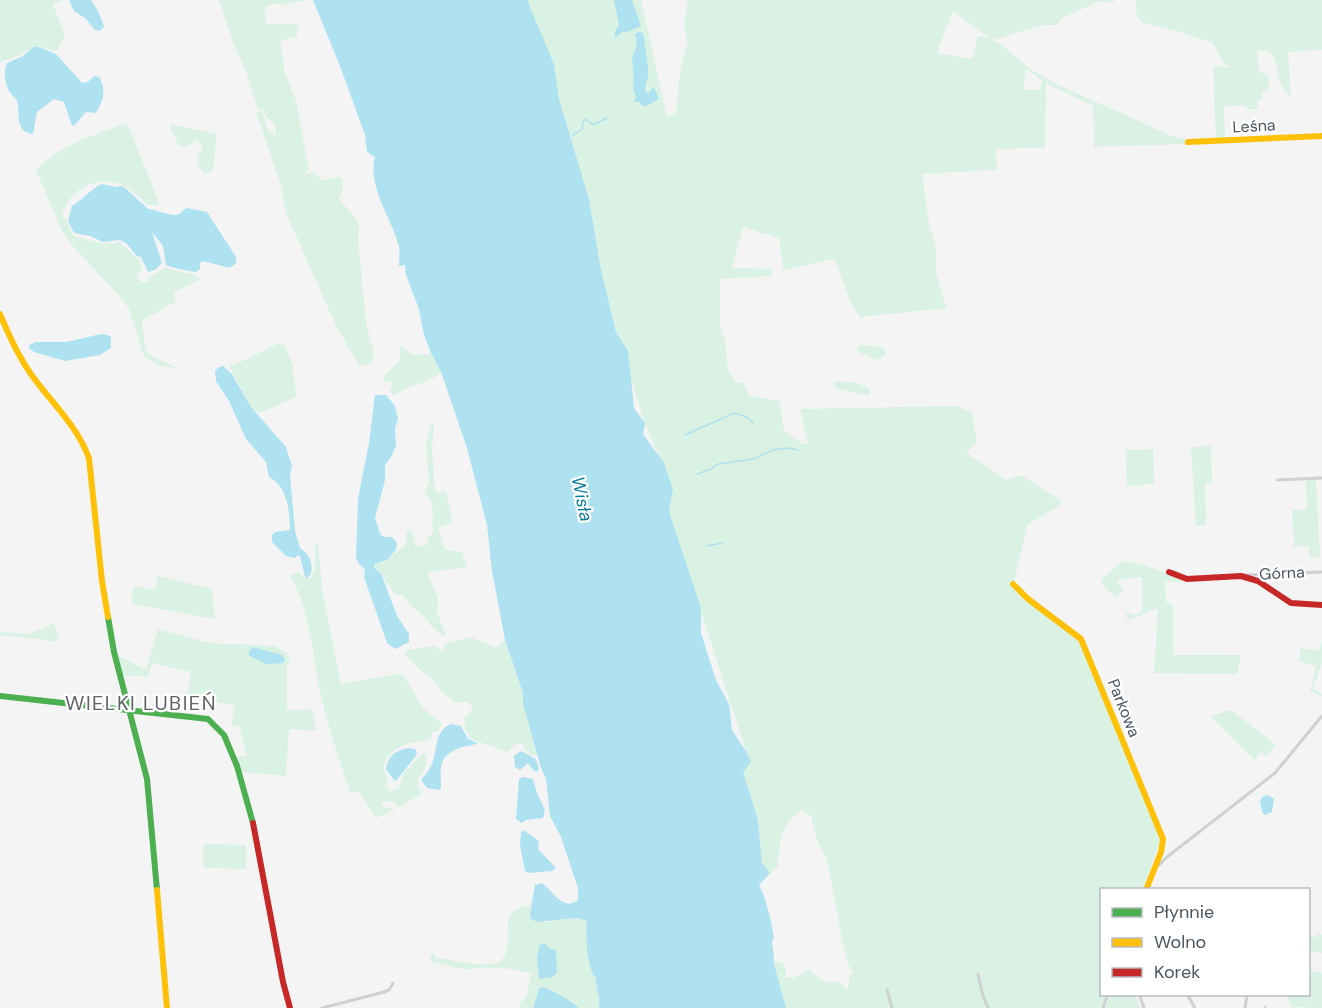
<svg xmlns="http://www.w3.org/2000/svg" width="1322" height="1008" font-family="'DM Sans',sans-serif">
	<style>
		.green { fill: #d9f2e3; fill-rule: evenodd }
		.water { fill: #aee2f0 }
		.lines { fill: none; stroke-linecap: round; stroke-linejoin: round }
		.stream { stroke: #aee2f0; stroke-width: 1.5 }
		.street { stroke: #ced0d2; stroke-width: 3 }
		.fast { stroke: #4caf50; stroke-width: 6 }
		.slow { stroke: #ffc107; stroke-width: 6 }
		.jam { stroke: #c62828; stroke-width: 6 }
		.labels { text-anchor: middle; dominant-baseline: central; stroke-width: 4.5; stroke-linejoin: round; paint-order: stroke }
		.street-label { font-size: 16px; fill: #4a5661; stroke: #fff }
		.water-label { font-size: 18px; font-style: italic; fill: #0c7c9b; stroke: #fff }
		.quarter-label { font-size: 20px; letter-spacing: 1.5px; fill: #5f6368; stroke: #fff }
	</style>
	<rect width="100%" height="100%" fill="#f4f4f4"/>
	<path class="green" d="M0,0H64L53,4L65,36L58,49L54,51L38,45L15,57L0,62Z
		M219,0H307L283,5L271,4L264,9L267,24C276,23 285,25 294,23L298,26L297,36L280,41L285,72L296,101L309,169L304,175L313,172L322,180L341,177L343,188L339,199C350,214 363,216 358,238L366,323L374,353L371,363L360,366L337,328L286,213L281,185L256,112L262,111L269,132L276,136L275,124L267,118L263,110L258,109L246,71L235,47Z
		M524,0H641L667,117L677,112C677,91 680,64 688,44C683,29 684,16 688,0H1112L1116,3L1100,1L1060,19L1058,25H1043L993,40L953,11L937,53L972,59L978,36C999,37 1015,59 1032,70C1064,90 1100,103 1133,118C1149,125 1168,137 1185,139V146L1183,144L1094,147L1093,106L1046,83L1045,148L996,149L997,170L922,174L929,223L936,247V274L945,304L948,308L860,317L852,305L834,259L783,270L779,238L743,227L732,268L772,269V276L720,279V326L725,340L728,370L736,382L743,383L750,396L779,401L784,430L802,444L808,443L800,409L960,406L965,410H971L977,442L966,453L1006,480L1021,475L1061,501L1060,505L1027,525L1014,583L1012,585L1080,640L1161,838L1143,889L1102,890V994L1107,995L1102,1008H786L773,960L785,965L786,977L793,978L810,969C819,980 826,984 840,981L847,991L850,975L853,973L849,966L843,945L827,859L817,840L811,816L802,810C778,828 781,837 778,866L770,873L762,863L758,820L742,772L746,751L669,512L673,489L645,423L616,332L601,270L589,199L559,99L554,64ZM1026,69L1042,80L1041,90H1023Z
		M1136,0H1322V50L1288,52L1291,98C1273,82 1282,63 1269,51H1257L1259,72L1268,75L1269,90L1262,92V99L1257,100L1258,109H1248L1242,105L1224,107L1225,138H1216L1213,66L1230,68L1222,61L1213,43L1177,31L1141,22L1135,10Z
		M127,123L160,205H147C141,199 134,191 126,187C100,172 70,188 62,214L74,236L105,244L120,242L140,261L142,270L137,275L141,282H147L150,277L165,268L195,275L201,279L174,292L176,302L142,320L145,349L149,355L177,368L159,366L144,357L129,309L121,298L73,246L62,231L36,170C61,145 93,135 127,123Z
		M169,124L217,134L213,169L209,173H204L198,165V154L202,152C203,148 201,141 197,139L188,146H179Z
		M281,342L284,345L293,366C291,376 297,387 296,397L260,413L251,407L229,365L236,364Z
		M864,345L884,348L886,353L879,360L871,358L857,351L859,346Z
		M403,347C411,357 420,356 431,353L441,372C427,385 408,384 394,396L390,392L393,384L391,381L383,382L385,374L400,361L399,348Z
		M841,381L857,383L870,389V395L859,394L835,388L834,382Z
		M434,423L432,451L435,490L439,493L446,492L452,522L438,528L445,550L462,552L467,567L429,572L428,576L438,598L437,612L446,636H443L431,626L425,617L410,605L403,595L395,594L381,574L374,569L375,564L388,559L405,545L407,531L411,530L416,547L427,545L428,537L433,533C431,520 437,502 425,493L429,480L426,446L430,425Z
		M1211,445L1212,483L1205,484L1206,525L1196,526L1191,448Z
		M1153,449L1154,484L1127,486L1126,450Z
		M1306,479H1316L1320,557H1310L1309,546L1294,547L1292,510L1307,509Z
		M318,542L322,589L341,684L396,674L403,675L423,708L442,724L437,732H432L431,739C410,743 391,744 383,767L387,776V787L389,791L398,789L404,773L423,753L426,755C427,774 420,771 417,785L422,794L397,808L395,802L385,801L382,803V807L396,809L376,818L359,791L351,794C340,762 329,730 321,696C312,655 312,614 290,576L299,572L304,578H311L315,568V544Z
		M1123,561L1140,564L1166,573L1194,578L1196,581L1165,582L1166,602L1173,605V655H1241L1237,674L1154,673L1158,608L1124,622L1128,618L1125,612L1136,615L1142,610V577L1116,580L1124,590L1115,598L1102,584V579Z
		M158,576L212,589L215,619L132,604L133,586L155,590Z
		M54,623L59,640L47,642V640L1,635L0,637V632L30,634Z
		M158,629L209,643L276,646L286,653L290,660L287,666V710L312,709L316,729L312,731L289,729L286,776L241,772L237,757L247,756L239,726L231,725L235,705L187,698L191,672L152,663L148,677L122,675L117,655L146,670Z
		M470,637L497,648L505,640L523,693V704L537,754L531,755L524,749L523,744L520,743L514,745L508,752L471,739L465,729L464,718L471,712L473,707L467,702H454L441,691L434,680L424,674L404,653L408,650L434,646L443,652L445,644Z
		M1322,640V662L1313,689L1322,694V696L1310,691L1316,666L1299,661L1300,648L1319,651Z
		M1231,710L1276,745L1266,756L1261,752L1254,760L1210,716Z
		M203,844L246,845V869L203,868Z
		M531,906L530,914L531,919C545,927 563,916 577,919C581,920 584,921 587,921C585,934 587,970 596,978C595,988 601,997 599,1008H519L521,1002L527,995L531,973L504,968H473L466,970L429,961L433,952L435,957C449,960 483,968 496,963C519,954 497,920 517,909C521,907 527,907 531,906Z
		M1316,934L1322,935V953L1309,951V935L1318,938Z
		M1309,971L1322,973V1008L1291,1007L1289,998L1286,995L1308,994Z
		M1110,995H1135L1140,1008H1105Z"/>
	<path class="water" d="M69,0H91C97,9 101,16 104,27L100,31L95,30L85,18L74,11Z
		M313,0H527L554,64L559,99L589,199L601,270L616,332L628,351L634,408L645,423L643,434L664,463L673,489L669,512L701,608V633L716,680L729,704L732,730L746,751L751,762L743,772L758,820L762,863L770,873L759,885C767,901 771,920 774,938L772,941L774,957L773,960L786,1008H599C601,997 595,988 596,978C587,970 585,934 587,921L576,918L537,922L531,919L530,914L535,885L542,883C553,891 563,912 578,900V888L561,837L550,816L546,779L541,768L523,704V693L505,640L492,571L487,525L467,448L441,372L431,353L424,335L419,309L406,275L405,265L399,266C399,260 400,252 399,247C392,218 367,187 375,157L367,152L365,135L340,66Z
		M614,0H632L641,26L627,32H622L615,38V32L619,24Z
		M639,32L643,33L644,37C645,49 649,64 648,76C647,84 643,87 647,94L654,87L659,99L644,107L639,102H634L636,97L633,89L634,78L632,58L637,45L635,34Z
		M37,46L56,54L82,83L88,82L94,76L99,77C107,90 103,101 96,113L86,112L74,126H72L64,102L54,99L37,112L33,134C12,132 22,109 16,99C14,96 11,94 9,91C5,83 3,71 7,63L23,56L32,48Z
		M102,184L116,187L123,186L148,209C156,209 173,218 179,214C182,213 183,209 187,208L207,212L236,257V263L230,268L203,261L200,263V269L196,272C189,271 172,268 166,265L163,246L152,232L162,263L155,270L148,272L141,257L137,256L126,243L120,240L103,242L90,236L74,233L68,221L72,206C82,200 92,188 102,184Z
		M101,334L108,335L111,337V348L100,355L65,361L34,352L29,348V345L36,342H66Z
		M223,366L232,374L251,407L286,447L292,466L290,475L295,531L300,548C310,554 316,569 308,578L305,577L300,556L298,555L295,558L286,556L272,542V535L275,532L290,530C290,512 287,485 269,477L266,462L246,439L229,401L216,381L215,371L219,367Z
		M375,395H386L395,406L398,419L395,428L396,446L391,457L385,465V480L375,518L380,534L384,537H392L397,543L396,550L388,559L375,564L374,568L381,573L397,616L409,634V642L395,649L387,643L364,577L365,569L359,564L356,558L358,499L369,443Z
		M253,647L282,655L285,660L283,663L266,664L249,656V652Z
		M451,724L461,726L468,739L478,743C472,746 464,746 459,748C437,757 441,768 441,788L439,790L427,788L421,780C424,776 428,772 430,768C439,753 432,732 451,724Z
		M408,748L415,749L417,753L415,757L396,781L394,780L386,769C388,756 395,751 408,748Z
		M521,751L536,759L539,769L537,772L533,770L528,763L520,770L515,767L514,756Z
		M523,777L533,779L537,793L545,810L543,818L526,820L522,823L516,819L519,779Z
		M1268,795L1274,799L1272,812L1265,815L1262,812L1260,801L1263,796Z
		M523,830L539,841L538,849L556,868L552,871L528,873L525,871L520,845L521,832Z
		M544,943L549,948L556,951L557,972L553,977L539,979L537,958L540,944Z
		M541,987C552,989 571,1001 579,1008H533L539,989Z"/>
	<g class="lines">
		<path class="stream" d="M572,136L582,129L583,122L586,119L593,125L607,118
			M685,435L734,413L747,417L753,423
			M697,474L711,469L718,464L753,459L773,450L789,448L798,450
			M707,546L722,543"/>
		<path class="street" d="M1277,480L1322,478
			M1244,575L1322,572
			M1156,868L1167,857L1275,773L1322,716
			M978,974L983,996L988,1008
			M887,990L892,1008
			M1139,994L1144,1008
			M1187,994L1195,1008
			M322,1008L384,992L389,990L393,983
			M1103,1008L1108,994
			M1245,1008L1247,994
			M1265,1008V1007"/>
		<path class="fast" d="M108,617L114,652L147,779L157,890
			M0,696L208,719L224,735L237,766L253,823"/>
		<path class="slow" d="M1188,142L1322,136
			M0,314C9,336 19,358 33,377C53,404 77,426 89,458L102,581L108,617
			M1013,584L1028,599L1081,639L1163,839L1161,852L1146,890
			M157,890L167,1008"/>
		<path class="jam" d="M1169,572L1187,579L1241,576L1258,581L1291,603L1322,605
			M253,823L283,982L290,1008"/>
	</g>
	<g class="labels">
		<g class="street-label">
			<text transform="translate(1254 126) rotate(-3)">Leśna</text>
			<text transform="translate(1282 573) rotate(-3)">Górna</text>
			<text transform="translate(1124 708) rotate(68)">Parkowa</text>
		</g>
		<g class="water-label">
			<text transform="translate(582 499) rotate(78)">Wisła</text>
		</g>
		<g class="quarter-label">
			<text x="141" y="703">WIELKI LUBIEŃ</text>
		</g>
	</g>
	<rect x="1100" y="888" width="210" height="108" fill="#ffffff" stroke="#b7bbc0" stroke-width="1.5"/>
	<rect x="1112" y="908" width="30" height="9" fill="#4caf50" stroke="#b7bbc0" stroke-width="1.5"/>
	<text x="1154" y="918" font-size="18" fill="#4a5661">Płynnie</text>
	<rect x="1112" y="938" width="30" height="9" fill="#ffc107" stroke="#b7bbc0" stroke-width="1.5"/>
	<text x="1154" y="948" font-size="18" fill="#4a5661">Wolno</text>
	<rect x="1112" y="968" width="30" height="9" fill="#c62828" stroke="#b7bbc0" stroke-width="1.5"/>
	<text x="1154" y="978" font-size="18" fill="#4a5661">Korek</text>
</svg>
